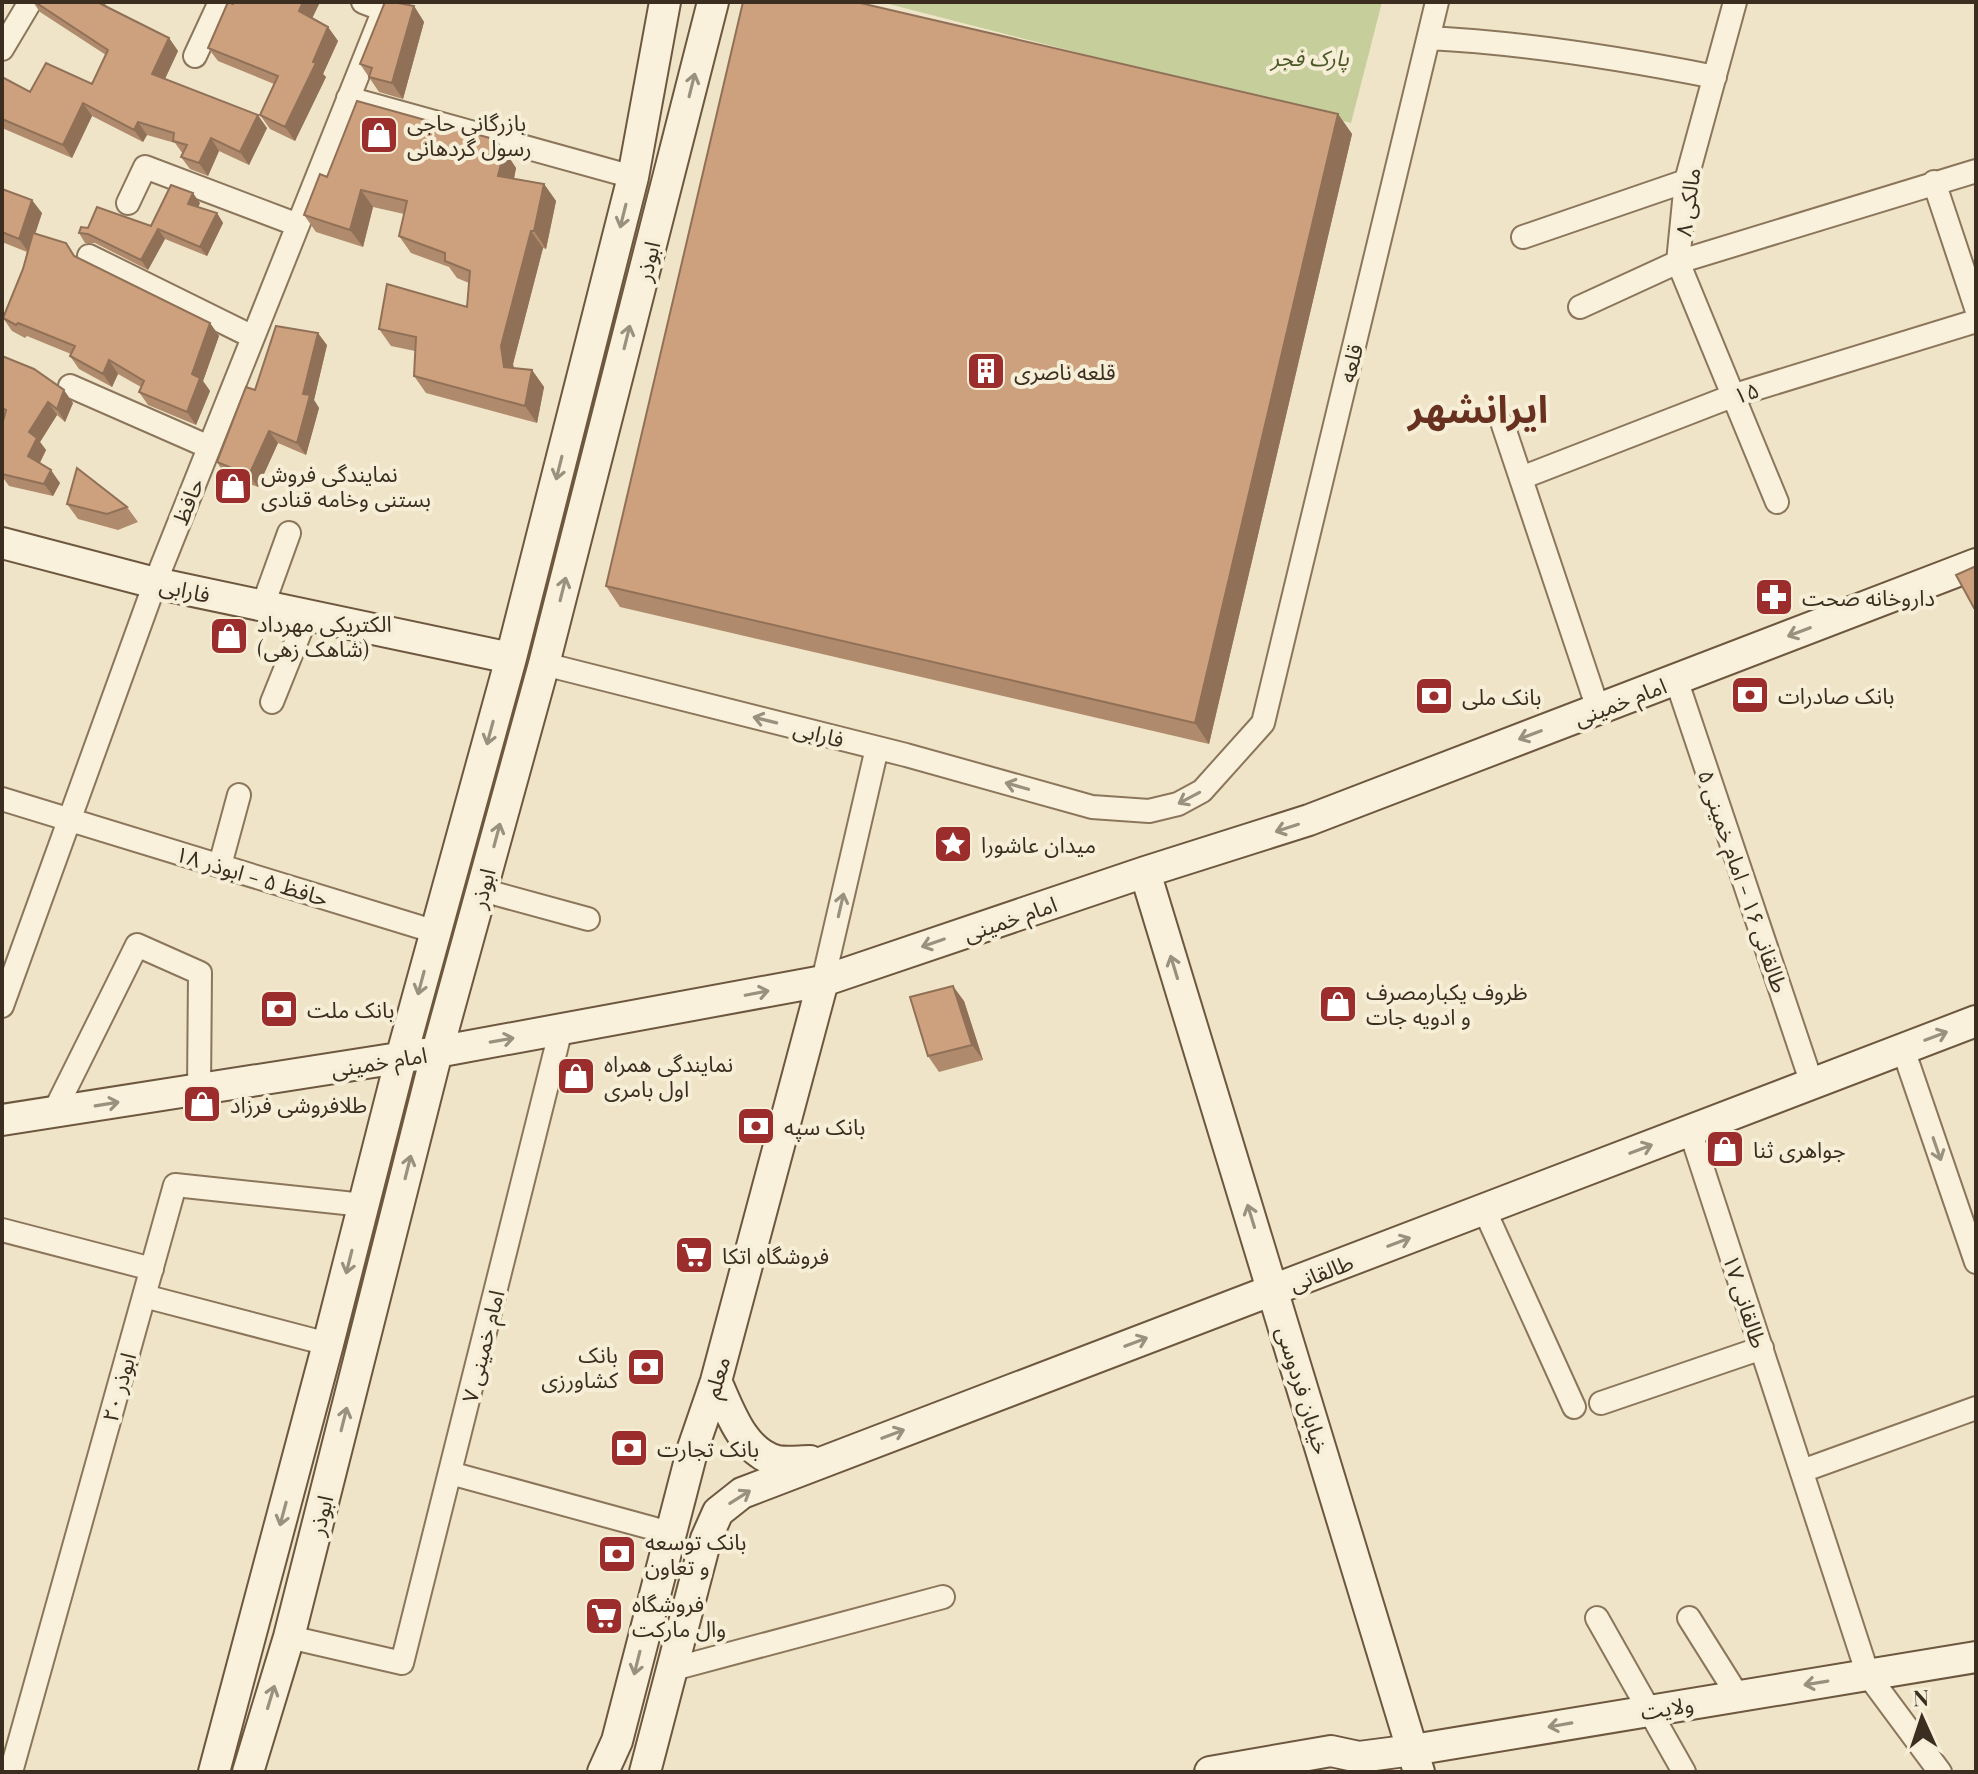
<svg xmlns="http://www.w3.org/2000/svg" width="1978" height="1774" font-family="'Playfair Display','Noto Sans Arabic',serif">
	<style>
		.green { fill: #c6ce9b }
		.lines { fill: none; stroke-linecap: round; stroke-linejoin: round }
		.street-casing { stroke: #8b765c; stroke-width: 26 }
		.secondary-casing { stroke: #6d573f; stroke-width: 34 }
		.street { stroke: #f9f1db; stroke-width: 22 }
		.secondary { stroke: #f9f1db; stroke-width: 30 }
		.wall { fill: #b08a6c }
		.shaded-wall { fill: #907158 }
		.building { fill: #cda17d; stroke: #907158; stroke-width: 2 }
		.oneway { stroke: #9a907e }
		.labels { text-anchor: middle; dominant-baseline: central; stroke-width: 8; stroke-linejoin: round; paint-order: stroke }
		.park-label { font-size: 22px; font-style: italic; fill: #4a5826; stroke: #f6eed7 }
		.poi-label { font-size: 22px; fill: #3b2e20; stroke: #f6eed7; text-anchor: start }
		.street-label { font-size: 22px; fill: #3b2e20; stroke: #f6eed7 }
		.town-label { font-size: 38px; font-weight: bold; fill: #68301f; stroke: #f6eed7 }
	</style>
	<rect width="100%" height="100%" fill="#efe4c7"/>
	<path class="green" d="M881,2H1382L1351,123Z"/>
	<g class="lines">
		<g class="street-casing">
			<path id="street" d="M363,2L384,10
				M1735,2L1686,181L1678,262L1777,502
				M1429,38C1525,43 1620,58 1715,77
				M2,49L30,2
				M195,56L220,2
				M348,98L633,177
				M1934,182L1976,308
				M128,203L145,167L298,225
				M1523,237L1686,181
				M89,256L253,337
				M1580,307L1678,262L1976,171
				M70,386L209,447
				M1503,425L1598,709
				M1521,478L1735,395L1976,321
				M263,605L289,533
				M544,664L906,755L1092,807L1149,811L1178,804L1202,791L1263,723L1437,2
				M1676,679L1812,1084
				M272,702L307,615
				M2,799L436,932
				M220,865L239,795
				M482,890L588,919
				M823,981L877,748
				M2,1006L155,583L387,2
				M1903,1049L1976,1262
				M54,1112L137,945L200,973L199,1089
				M1690,1130L1868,1675L1940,1772
				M1484,1209L1574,1407
				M2,1230L152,1269
				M144,1296L328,1344
				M1601,1403L1762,1348
				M1802,1471L1976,1408
				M450,1473L670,1533
				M1597,1618L1684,1772
				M1689,1618L1738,1696
				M289,1637L402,1663L561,1029
				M673,1669L943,1597
				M11,1772L175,1185L364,1205"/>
		</g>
		<g class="secondary-casing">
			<path id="secondary" d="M2,543L155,583L511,658
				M1145,872L1419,1772
				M2,1120L437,1052L823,981L1145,872L1309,820L1976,564
				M716,1381C729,1409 742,1452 777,1461C787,1463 800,1461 810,1461
				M214,1772L328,1344L401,1058L511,658L633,177L665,2
				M248,1772L289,1637L437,1052L544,664L713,2
				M603,1772L617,1741L693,1448L716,1381L823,981
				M645,1772L706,1539L718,1512L742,1493L1976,1021
				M1210,1772L1331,1751L1359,1757L1413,1750L1976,1657"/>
		</g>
		<use href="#street" class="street"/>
		<use href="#secondary" class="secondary"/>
	</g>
	<path class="wall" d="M33,2H104L107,7L169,38L178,51L165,79L267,128L249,165L219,151L208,176L190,169L181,157L183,154L175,143L147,135L143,142L92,116L72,158L2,128V77L30,92L92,84L106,55L40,12Z
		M234,2H320L312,18L328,27L338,41L323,74L326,77L295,141L270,129L260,115L274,84L218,61L208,48Z
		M414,6L424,22L403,99L379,92L360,64Z
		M1338,114L1352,134L1209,744L620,607L606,586Z
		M509,157L516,168L514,179L544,184L556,201L546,249L543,248L513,364L514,368L532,370L544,387L537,423L426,393L414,376L415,351L391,346L379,329L467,307L469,283L457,278L449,267L411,253L399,236L404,214L373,207L363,247L316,232L304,215L327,177Z
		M2,189L42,213L35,233L66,243L75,256L210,323L219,336L203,381L210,391L196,425L148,405L139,392L141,387L118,374L112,387L79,369L70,356L71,354L27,336L25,338L12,331L3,318L23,269L27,252L2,242Z
		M200,203L198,207L217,213L223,223L207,256L165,239L148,270L95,243H85L79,233L151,226Z
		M327,345L314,400L319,408L306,455L278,443L258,487L225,475L217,462L255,390Z
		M2,356L73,403L65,422L57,415L40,442L46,450L40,463L60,483L53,496L9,486L4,479H2V425L4,417L2,416Z
		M67,504L127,507L138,522L118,530L78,519Z
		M964,1001L983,1060L939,1072L928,1056Z"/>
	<path class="shaded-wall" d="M303,2H320L309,25L299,11Z
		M414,6L424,22L403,99L392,83Z
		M328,27L338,41L323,74L326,77L295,141L285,127Z
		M169,38L178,51L161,87L152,74Z
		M83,103L92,116L72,158L63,145Z
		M1338,114L1352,134L1209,744L1195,723Z
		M258,115L267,128L249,165L240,152Z
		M138,122L147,135L143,142L134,130Z
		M211,138L219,151L208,176L199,163Z
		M497,140L516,168L511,193L498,176L495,149Z
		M544,184L556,201L546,249L534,231Z
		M361,190L373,207L363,247L350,230Z
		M193,193L200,203L195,214L188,204Z
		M32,200L42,213L29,253L19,239Z
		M217,213L223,223L207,256L200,247Z
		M158,229L165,239L148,270L141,260Z
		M531,231L543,248L513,364L516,384L504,367L501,346Z
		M210,323L219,336L203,381L210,391L196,425L187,412L192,374Z
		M318,333L327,345L314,400L319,408L306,455L297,443L303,394Z
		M109,360L118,374L112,387L103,374Z
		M532,370L544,387L537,423L525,406Z
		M64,390L73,403L65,422L57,409Z
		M48,402L57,415L40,442L46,450L37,468L28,456L29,432Z
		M269,431L278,443L258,487L249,475Z
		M51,470L60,483L53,496L44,484Z
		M953,986L964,1001L983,1060L972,1045Z"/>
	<path class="building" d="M35,2H102L101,4L169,38L152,74L258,115L240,152L211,138L199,163L181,157L187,145L173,141L174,133L138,122L134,130L83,103L63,145L2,119V77L30,92L46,63L92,84L108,50Z
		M228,2L233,4L234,2H303L299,11L328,27L313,62L316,63L285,127L260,115L278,76L208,48Z
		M385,2H393L414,6L392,83L369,77L372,68L360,64Z
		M743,2H856L1338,114L1195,723L606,586Z
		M357,101L497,140L495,149L504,151L498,176L544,184L534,231H531L501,346L504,367L532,370L525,406L414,376L416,337L379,329L387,284L467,307L470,271L445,261V253L399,236L407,201L361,190L350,230L304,215L320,174L327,177Z
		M171,185L193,193L188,204L217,213L200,247L158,229L141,260L88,234L79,233L81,227L88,228L97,207L151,226Z
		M2,189L32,200L19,239L2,232Z
		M33,233L66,243L74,256L210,323L192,374L200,378L187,412L139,392L144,381L109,360L103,374L70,356L75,346L18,323L16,325L3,318L23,269Z
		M276,326L318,333L303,394L310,395L297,443L269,431L249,475L217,462L246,387L255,390Z
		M2,356L34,369L64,390L57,409L48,402L29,432L37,438L28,456L51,470L44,484L2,474V425L6,410L2,408Z
		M77,468L127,507L107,514L67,504Z
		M1976,566V607L1974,608L1956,575Z
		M953,986L972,1045L928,1056L910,997Z"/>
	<defs><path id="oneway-shaft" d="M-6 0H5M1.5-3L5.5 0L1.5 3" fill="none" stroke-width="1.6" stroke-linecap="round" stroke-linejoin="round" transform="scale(2)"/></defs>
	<g class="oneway">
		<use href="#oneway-shaft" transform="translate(692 85) rotate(-76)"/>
		<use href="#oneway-shaft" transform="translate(623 216) rotate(104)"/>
		<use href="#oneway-shaft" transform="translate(627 337) rotate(-76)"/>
		<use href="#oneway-shaft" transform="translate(559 468) rotate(104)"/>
		<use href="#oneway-shaft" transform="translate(563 589) rotate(-76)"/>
		<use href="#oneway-shaft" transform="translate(1799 632) rotate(159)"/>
		<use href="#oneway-shaft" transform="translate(765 720) rotate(-166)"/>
		<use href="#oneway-shaft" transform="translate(490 733) rotate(105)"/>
		<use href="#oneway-shaft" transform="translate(1530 735) rotate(159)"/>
		<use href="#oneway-shaft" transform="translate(1017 786) rotate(-164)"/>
		<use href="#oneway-shaft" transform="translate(1189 798) rotate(152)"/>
		<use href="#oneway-shaft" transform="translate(1287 828) rotate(162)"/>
		<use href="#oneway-shaft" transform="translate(497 835) rotate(-75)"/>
		<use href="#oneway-shaft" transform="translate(841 905) rotate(-77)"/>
		<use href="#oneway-shaft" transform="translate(933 943) rotate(161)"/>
		<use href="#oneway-shaft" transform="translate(1174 967) rotate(-107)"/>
		<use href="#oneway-shaft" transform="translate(421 983) rotate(105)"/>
		<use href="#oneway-shaft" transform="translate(757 993) rotate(-11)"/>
		<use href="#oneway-shaft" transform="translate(1936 1036) rotate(-21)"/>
		<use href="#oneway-shaft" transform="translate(502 1040) rotate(-10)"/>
		<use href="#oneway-shaft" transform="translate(107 1104) rotate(-9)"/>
		<use href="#oneway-shaft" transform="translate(1641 1149) rotate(-21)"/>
		<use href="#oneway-shaft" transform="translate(1937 1149) rotate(71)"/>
		<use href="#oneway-shaft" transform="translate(408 1167) rotate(-76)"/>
		<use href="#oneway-shaft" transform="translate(1251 1216) rotate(-107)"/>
		<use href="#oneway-shaft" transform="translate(1399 1242) rotate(-21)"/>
		<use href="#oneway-shaft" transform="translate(349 1262) rotate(104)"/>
		<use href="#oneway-shaft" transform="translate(1136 1342) rotate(-21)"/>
		<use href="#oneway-shaft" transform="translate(344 1419) rotate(-76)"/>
		<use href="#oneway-shaft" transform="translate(893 1434) rotate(-21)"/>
		<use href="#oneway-shaft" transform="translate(740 1497) rotate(-32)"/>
		<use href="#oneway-shaft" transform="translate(283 1514) rotate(105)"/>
		<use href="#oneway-shaft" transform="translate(637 1663) rotate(104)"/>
		<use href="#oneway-shaft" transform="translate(1816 1683) rotate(171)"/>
		<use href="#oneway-shaft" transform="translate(271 1697) rotate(-73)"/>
		<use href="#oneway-shaft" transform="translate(1560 1725) rotate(170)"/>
	</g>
	<defs>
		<g id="shop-square" transform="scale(2)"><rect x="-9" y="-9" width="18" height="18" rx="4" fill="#9b2e2c" stroke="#f6eed7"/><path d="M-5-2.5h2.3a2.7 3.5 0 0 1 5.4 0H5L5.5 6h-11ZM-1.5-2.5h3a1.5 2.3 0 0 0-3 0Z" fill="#fff"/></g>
		<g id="building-square" transform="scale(2)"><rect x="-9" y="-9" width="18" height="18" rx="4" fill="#9b2e2c" stroke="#f6eed7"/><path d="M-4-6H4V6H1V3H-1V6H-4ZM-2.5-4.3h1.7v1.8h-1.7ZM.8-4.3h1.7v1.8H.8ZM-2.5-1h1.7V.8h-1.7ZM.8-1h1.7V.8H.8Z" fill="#fff"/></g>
		<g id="pharmacy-square" transform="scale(2)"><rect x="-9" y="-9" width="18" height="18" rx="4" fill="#9b2e2c" stroke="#f6eed7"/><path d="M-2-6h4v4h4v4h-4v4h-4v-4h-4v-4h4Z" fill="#fff"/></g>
		<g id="bank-square" transform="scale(2)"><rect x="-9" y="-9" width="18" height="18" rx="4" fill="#9b2e2c" stroke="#f6eed7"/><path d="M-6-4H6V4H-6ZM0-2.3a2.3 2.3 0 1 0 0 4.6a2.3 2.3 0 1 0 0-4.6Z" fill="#fff"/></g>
		<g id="sight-square" transform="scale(2)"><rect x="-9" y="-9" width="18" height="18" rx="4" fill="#9b2e2c" stroke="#f6eed7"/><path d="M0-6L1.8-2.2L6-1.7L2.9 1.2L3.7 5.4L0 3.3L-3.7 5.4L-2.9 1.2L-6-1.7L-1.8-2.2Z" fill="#fff"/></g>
		<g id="supermarket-square" transform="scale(2)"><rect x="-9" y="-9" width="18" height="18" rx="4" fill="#9b2e2c" stroke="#f6eed7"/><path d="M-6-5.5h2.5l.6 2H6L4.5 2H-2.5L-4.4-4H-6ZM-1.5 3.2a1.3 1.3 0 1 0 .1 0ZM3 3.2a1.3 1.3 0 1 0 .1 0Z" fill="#fff"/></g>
	</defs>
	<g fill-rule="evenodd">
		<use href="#shop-square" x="379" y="135"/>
		<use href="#building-square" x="986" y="371"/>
		<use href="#shop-square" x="233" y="486"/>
		<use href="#pharmacy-square" x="1774" y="597"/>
		<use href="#shop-square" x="229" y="636"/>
		<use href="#bank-square" x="1750" y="695"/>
		<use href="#bank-square" x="1434" y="696"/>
		<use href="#sight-square" x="953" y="844"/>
		<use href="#shop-square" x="1338" y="1004"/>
		<use href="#bank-square" x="279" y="1009"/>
		<use href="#shop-square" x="576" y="1076"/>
		<use href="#shop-square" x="202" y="1104"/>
		<use href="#bank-square" x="756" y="1126"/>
		<use href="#shop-square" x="1725" y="1149"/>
		<use href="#supermarket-square" x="694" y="1255"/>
		<use href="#bank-square" x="646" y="1367"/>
		<use href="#bank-square" x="629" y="1448"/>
		<use href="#bank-square" x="617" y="1554"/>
		<use href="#supermarket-square" x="604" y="1616"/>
	</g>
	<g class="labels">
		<g class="park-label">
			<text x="1310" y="57">پارک فجر</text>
		</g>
		<g class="poi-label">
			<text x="407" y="122">بازرگانی حاجی<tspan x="407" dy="25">رسول گردهانی</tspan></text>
			<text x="1014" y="371">قلعه ناصری</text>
			<text x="261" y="473">نمایندگی فروش<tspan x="261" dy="25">بستنی وخامه قنادی</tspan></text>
			<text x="1802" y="597">داروخانه صحت</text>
			<text x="257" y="623">الکتریکی مهرداد<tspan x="257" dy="25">(شاهک زهی)</tspan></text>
			<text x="1778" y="695">بانک صادرات</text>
			<text x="1462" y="696">بانک ملی</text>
			<text x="981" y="844">میدان عاشورا</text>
			<text x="1366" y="991">ظروف یکبارمصرف<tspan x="1366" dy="25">و ادویه جات</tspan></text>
			<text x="307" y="1009">بانک ملت</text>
			<text x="604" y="1063">نمایندگی همراه<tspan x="604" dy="25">اول بامری</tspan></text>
			<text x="230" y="1104">طلافروشی فرزاد</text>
			<text x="784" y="1126">بانک سپه</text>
			<text x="1753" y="1149">جواهری ثنا</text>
			<text x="722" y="1255">فروشگاه اتکا</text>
			<text x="618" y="1354" text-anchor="end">بانک<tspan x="618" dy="25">کشاورزی</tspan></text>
			<text x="657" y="1448">بانک تجارت</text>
			<text x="645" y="1541">بانک توسعه<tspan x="645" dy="25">و تعاون</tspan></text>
			<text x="632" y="1603">فروشگاه<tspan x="632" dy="25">وال مارکت</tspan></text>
		</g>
		<g class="street-label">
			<text transform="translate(1687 202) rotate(-82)">مالکی ۸</text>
			<text transform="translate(647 261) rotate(-76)">ابوذر</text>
			<text transform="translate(1350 363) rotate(-76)">قلعه</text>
			<text transform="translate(1746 392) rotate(-18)">۱۵</text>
			<text transform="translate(187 501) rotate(-68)">حافظ</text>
			<text transform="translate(185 589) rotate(12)">فارابی</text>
			<text transform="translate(1620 701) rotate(-21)">امام خمینی</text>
			<text transform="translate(819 733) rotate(14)">فارابی</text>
			<text transform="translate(252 875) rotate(17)">حافظ ۵ - ابوذر ۱۸</text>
			<text transform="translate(1744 881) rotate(71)">طالقانی ۱۶ - امام خمینی ۵</text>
			<text transform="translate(482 888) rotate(-75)">ابوذر</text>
			<text transform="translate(1010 918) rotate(-19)">امام خمینی</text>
			<text transform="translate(379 1061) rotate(-9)">امام خمینی</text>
			<text transform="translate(1321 1272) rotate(-21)">طالقانی</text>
			<text transform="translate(1746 1301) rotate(72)">طالقانی ۱۷</text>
			<text transform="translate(482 1346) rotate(-76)">امام خمینی ۷</text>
			<text transform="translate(716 1377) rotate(-73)">معلم</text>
			<text transform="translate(118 1387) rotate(-74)">ابوذر ۲۰</text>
			<text transform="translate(1304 1390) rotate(73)">خیابان فردوسی</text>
			<text transform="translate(320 1515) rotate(-76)">ابوذر</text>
			<text transform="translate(1667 1707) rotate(-9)">ولایت</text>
		</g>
		<g class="town-label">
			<text x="1478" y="407">ایرانشهر</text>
		</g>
	</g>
	<rect width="1978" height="1774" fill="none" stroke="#3b2e20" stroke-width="8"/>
	<g transform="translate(1922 1718) rotate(357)" stroke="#f6eed7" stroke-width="6" paint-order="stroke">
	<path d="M0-6L14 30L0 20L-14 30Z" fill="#3b2e20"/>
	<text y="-12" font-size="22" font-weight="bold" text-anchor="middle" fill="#3b2e20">N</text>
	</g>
</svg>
